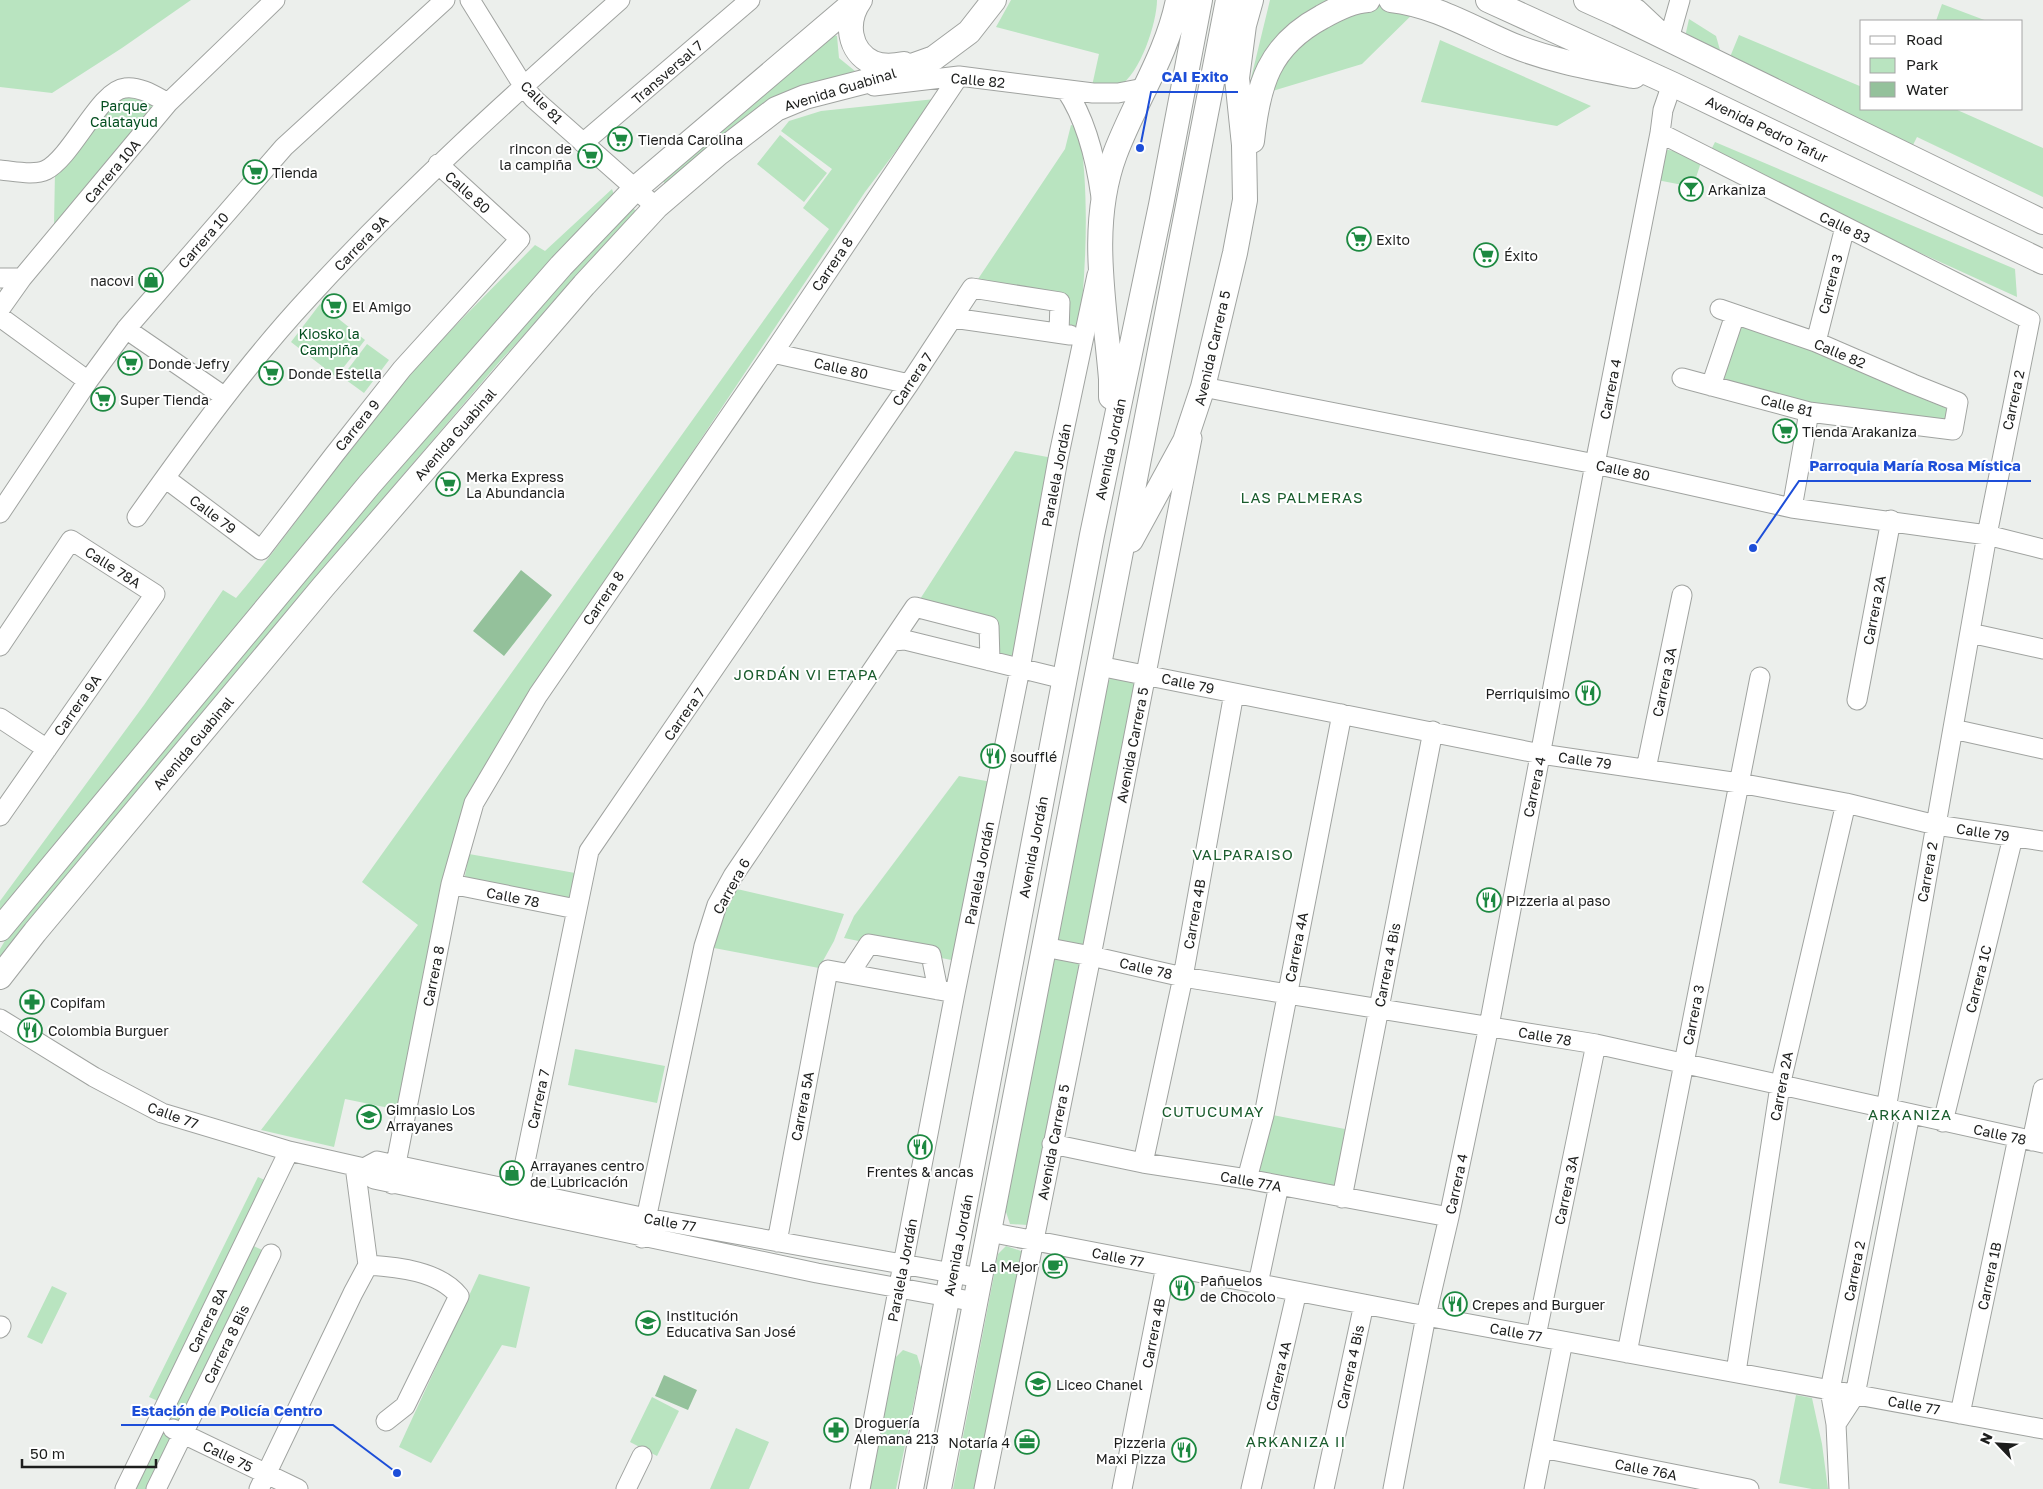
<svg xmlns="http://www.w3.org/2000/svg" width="2043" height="1489" font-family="'Golos Text',sans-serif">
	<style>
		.green { fill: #b9e4c0 }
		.water { fill: #94c19b }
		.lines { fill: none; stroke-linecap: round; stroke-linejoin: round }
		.minor-casing { stroke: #a0a3a0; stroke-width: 21 }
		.major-casing { stroke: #a0a3a0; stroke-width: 26 }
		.minor { stroke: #fff; stroke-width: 19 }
		.major { stroke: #fff; stroke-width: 24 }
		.labels { text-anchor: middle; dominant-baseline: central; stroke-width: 4; stroke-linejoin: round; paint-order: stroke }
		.street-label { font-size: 14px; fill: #1d1e1d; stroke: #fff }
		.park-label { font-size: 14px; fill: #044f20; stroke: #fff }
		.poi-label { font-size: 14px; fill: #1d1e1d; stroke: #fff; text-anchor: start }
		.neighbourhood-label { font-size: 15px; letter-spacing: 1px; fill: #1a5c2d; stroke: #fff }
		.leader { fill: none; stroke: #1d4ed8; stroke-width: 2 }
		.callout-dot { fill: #1d4ed8; stroke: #fff; stroke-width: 2 }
		.callout-label { font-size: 15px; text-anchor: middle; font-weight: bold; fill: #1d4ed8; stroke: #fff; stroke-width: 4; stroke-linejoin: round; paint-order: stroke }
	</style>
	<rect width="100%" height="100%" fill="#ecefec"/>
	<path class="green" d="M0,0H191L122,48L52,93L0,87Z
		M1011,0H1157C1157,22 1140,75 1119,86C1112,89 1100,87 1092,86L1099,54L996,27Z
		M1270,0H1427L1362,64L1246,99Z
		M1942,4L1987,21H1936Z
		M1689,19L1716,36L1720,50L1685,37Z
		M828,34L837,36L839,58L855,71L779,97L669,187L659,178Z
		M1739,35L1862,87V109H1955L2043,148V197L1917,137L1913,145L1730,57Z
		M1440,40L1591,106L1557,126L1421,102Z
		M125,91L154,105L54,225L55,171Z
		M935,99L865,192L531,695L467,798L399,1110L345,1099L334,1147L261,1130L418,925L362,882L829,229L803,208L832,169L781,131L789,121L821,111Z
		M1071,125L1079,127C1090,195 1086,268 1079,336L1059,333L1060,302L972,288L1065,149Z
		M780,135L827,173L804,202L757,164Z
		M1715,142L2015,269L2017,297L1708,156Z
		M1663,149L1703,156L1693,187L1657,180Z
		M612,189L616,201L280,573L0,914V901L144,705L223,590L236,598C287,538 330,472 379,411C427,352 482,299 535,245L545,251Z
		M628,205L638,212L501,360L283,616L0,977V949L12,929L275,610Z
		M320,304L365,340L336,377L291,342Z
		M1738,320L1955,404L1951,426L1808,408L1718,384Z
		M367,344L389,360L364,393L342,377Z
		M1015,451L1053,458L1013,667L990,661L989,626L915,607Z
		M1114,675L1133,680L1136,688L1028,1225L1010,1224L1005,1209L1103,687Z
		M959,776L997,783L961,962L844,938L854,916Z
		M469,854L575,873L570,900L464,881Z
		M737,889L844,914L834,941L819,968L714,948L721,914Z
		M575,1049L665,1066L657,1103L568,1085Z
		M1268,1114L1345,1129L1335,1190L1259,1172Z
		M258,1177L269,1182L160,1402L149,1397Z
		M245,1242L271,1254L156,1489H125Z
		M1006,1246L1021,1251L1024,1264L978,1489H953L998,1254Z
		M479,1274L530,1287L516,1348L502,1345L431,1463L399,1447Z
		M52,1286L67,1293L42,1344L27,1337Z
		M903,1350L917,1355L921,1368L896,1489H870L895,1358Z
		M1796,1395L1812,1398L1822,1444L1828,1489H1812L1779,1483Z
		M652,1397L679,1411L657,1456L630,1442Z
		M736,1428L769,1442L749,1489H710Z"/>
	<path class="water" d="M521,570L552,595L504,656L473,631Z
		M664,1375L697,1390L688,1410L655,1396Z"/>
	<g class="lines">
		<g class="minor-casing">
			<path id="minor" d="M470,0L524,87L534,99L656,207
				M1618,0L1637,9L1669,39L1680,0
				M874,86L959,76L1093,93H1118L1144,88
				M1066,90C1087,121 1096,161 1101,197
				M1660,133L2030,320L1987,535L1886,1109L1830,1390L1836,1424L1839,1489
				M583,143L750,0
				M0,170C13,171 34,176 46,170C72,157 100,90 125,88C140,86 155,96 168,103
				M0,278H22
				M0,309L22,278L168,103L275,0
				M0,317L88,381
				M953,318L1070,335
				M126,329L225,397
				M1816,342L1845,227
				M773,353L909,384
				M1682,378L1809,412L1953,430L1958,402L1913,384L1816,342L1720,309
				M1711,386L1735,315
				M1203,387L1595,464L1792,508L1987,535L2043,549
				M165,478L261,550L334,455L402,369L520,239L438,164
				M1792,508L1809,412
				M0,513L88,381L126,329L284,147L445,0
				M137,517C191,441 246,365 309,297C406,191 513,95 620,0
				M1970,633L2043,649
				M893,641L905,640L1064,679
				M0,646L71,540L155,594L0,816
				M1099,666L1541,754L1739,783L1846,803L1936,825L2043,841
				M1857,700L1891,520
				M0,718L47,749
				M1953,729L2043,749
				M1646,769L1682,595
				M451,884L576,909
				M1044,947L1091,956L1183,977L1596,1044L2043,1143
				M850,973L869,944L931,955L938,990
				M0,1019L94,1077L162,1113L289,1151L364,1168L374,1179L817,1273L976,1302
				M1943,1122L2013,837
				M2032,1141L2043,1089
				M1052,1144L1143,1163L1247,1179L1449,1217
				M1143,1163L1183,977L1234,693
				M364,1168L377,1161L646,1218L980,1278
				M1247,1179L1264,1115L1342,714
				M392,1184L451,884L474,803L538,695L773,353L959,76
				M519,1191L589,851L909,384L972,288L1060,302L1059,333
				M1342,1198L1433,731
				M989,1232L1426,1316L2043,1429
				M642,1238L704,946L717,905L733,876L915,607L989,626L990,661
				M777,1242L828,970L955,993
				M368,1265C398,1267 439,1271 459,1296L405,1406L386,1421
				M1258,1284L1279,1185
				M0,1328L1,1326
				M1536,1336L1596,1044
				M1627,1353L1760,677
				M1736,1372L1780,1086L1846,803
				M1960,1414L2018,1138
				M1836,1424L1855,1395L1910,1114
				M173,1429L298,1489
				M1542,1448L1749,1489
				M125,1489L289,1151
				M156,1489L271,1254
				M259,1489L353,1293L368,1265L355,1166
				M626,1489L642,1456
				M860,1489L955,993L1020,669L1058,459L1097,275
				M984,1489L1091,956L1192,438
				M1122,1489L1166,1266
				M1251,1489L1297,1291
				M1324,1489L1364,1304
				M1393,1489L1426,1316L1449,1217L1489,1026L1595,464L1660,133L1663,110L1672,84
				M1534,1489L1563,1341"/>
		</g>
		<g class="major-casing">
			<path id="major" d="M860,0C845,21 848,51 873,63C883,67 894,66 904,64
				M1391,0C1435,5 1472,28 1512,45C1551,61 1593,68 1634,76
				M1488,0L1672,84L2043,262
				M1586,0L1617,14L2043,222
				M1252,141C1258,85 1268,46 1322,17C1336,9 1352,1 1368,0
				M1111,397V379C1105,305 1088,226 1115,154C1135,101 1167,55 1178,0
				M1131,540L1185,441L1203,387L1235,253L1245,200L1244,145L1237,78L1244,25L1251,0
				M0,929L369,485L561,266L635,189L857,0
				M0,977L35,932L323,587L584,285L656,207L719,153L776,109L805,97L875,79L934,58L969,32L994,0
				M911,1489L1092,535L1161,205L1200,0
				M939,1489L1228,0"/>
		</g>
		<use href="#minor" class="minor"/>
		<use href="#major" class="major"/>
	</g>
	<defs>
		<g id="supermarket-ring" transform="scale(1.25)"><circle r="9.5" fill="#fff" stroke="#1d8941" stroke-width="1.5"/><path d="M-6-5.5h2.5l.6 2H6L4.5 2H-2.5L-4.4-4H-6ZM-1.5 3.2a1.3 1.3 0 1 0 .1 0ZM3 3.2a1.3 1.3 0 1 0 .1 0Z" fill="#1d8941"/></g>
		<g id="bar-ring" transform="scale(1.25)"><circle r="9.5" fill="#fff" stroke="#1d8941" stroke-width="1.5"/><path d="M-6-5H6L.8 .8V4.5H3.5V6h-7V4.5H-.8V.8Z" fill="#1d8941"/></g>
		<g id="shop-ring" transform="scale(1.25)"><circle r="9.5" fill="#fff" stroke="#1d8941" stroke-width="1.5"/><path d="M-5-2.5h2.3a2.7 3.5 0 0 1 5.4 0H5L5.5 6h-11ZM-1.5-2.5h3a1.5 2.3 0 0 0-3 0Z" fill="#1d8941"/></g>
		<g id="restaurant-ring" transform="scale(1.25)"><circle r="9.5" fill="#fff" stroke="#1d8941" stroke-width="1.5"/><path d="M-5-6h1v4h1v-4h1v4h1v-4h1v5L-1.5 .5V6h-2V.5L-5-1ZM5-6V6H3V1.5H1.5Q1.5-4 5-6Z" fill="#1d8941"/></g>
		<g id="pharmacy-ring" transform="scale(1.25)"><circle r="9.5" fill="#fff" stroke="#1d8941" stroke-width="1.5"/><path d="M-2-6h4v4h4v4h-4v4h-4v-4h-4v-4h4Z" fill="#1d8941"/></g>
		<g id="school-ring" transform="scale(1.25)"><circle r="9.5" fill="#fff" stroke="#1d8941" stroke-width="1.5"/><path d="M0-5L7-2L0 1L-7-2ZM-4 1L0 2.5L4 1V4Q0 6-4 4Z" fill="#1d8941"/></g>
		<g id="cafe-ring" transform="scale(1.25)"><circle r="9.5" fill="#fff" stroke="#1d8941" stroke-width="1.5"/><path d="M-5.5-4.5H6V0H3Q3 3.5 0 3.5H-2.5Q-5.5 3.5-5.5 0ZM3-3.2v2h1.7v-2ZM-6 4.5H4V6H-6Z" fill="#1d8941"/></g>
		<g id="office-ring" transform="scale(1.25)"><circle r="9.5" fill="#fff" stroke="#1d8941" stroke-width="1.5"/><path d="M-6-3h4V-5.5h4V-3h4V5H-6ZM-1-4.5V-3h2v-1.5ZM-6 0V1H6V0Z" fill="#1d8941"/></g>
	</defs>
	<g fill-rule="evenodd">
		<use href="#supermarket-ring" x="620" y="139"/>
		<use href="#supermarket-ring" x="590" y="156"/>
		<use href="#supermarket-ring" x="255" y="172"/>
		<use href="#bar-ring" x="1691" y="189"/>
		<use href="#supermarket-ring" x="1359" y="239"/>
		<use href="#supermarket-ring" x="1486" y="255"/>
		<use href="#shop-ring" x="151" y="280"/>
		<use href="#supermarket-ring" x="334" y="306"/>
		<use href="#supermarket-ring" x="130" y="363"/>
		<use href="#supermarket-ring" x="271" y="373"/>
		<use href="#supermarket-ring" x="103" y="399"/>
		<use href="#supermarket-ring" x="1785" y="431"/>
		<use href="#supermarket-ring" x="448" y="484"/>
		<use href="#restaurant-ring" x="1588" y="693"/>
		<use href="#restaurant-ring" x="993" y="756"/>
		<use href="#restaurant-ring" x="1489" y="900"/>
		<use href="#pharmacy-ring" x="32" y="1002"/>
		<use href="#restaurant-ring" x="30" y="1030"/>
		<use href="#school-ring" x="369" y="1117"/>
		<use href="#restaurant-ring" x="920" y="1147"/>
		<use href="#shop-ring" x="512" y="1173"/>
		<use href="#cafe-ring" x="1055" y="1266"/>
		<use href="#restaurant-ring" x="1182" y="1288"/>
		<use href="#restaurant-ring" x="1455" y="1304"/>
		<use href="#school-ring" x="648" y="1323"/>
		<use href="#school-ring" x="1038" y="1384"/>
		<use href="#pharmacy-ring" x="836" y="1430"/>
		<use href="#office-ring" x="1027" y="1442"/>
		<use href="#restaurant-ring" x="1184" y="1450"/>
	</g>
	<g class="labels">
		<g class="street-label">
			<text transform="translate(667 72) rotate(-41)">Transversal 7</text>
			<text transform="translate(978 80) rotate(5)">Calle 82</text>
			<text transform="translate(840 89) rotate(-17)">Avenida Guabinal</text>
			<text transform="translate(542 102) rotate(46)">Calle 81</text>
			<text transform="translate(1767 129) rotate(26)">Avenida Pedro Tafur</text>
			<text transform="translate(112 171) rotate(-50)">Carrera 10A</text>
			<text transform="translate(468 192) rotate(42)">Calle 80</text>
			<text transform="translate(1845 227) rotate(26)">Calle 83</text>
			<text transform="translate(203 240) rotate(-49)">Carrera 10</text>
			<text transform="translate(361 243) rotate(-46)">Carrera 9A</text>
			<text transform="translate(832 264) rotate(-56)">Carrera 8</text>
			<text transform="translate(1830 284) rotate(-76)">Carrera 3</text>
			<text transform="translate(1212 348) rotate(-77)">Avenida Carrera 5</text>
			<text transform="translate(1840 353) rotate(23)">Calle 82</text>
			<text transform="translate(841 368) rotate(13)">Calle 80</text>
			<text transform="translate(912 379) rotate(-56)">Carrera 7</text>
			<text transform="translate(1610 389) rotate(-79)">Carrera 4</text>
			<text transform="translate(2013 400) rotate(-78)">Carrera 2</text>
			<text transform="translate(1787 405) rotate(14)">Calle 81</text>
			<text transform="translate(357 425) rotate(-51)">Carrera 9</text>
			<text transform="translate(455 434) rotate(-49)">Avenida Guabinal</text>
			<text transform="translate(1110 449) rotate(-78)">Avenida Jordán</text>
			<text transform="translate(1623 470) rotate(12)">Calle 80</text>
			<text transform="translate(1056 475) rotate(-79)">Paralela Jordán</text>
			<text transform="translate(213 514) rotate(37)">Calle 79</text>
			<text transform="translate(113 567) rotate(33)">Calle 78A</text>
			<text transform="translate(603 598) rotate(-56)">Carrera 8</text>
			<text transform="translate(1874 610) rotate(-79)">Carrera 2A</text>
			<text transform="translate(1664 682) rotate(-78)">Carrera 3A</text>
			<text transform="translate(1188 683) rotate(12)">Calle 79</text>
			<text transform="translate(77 705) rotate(-55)">Carrera 9A</text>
			<text transform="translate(684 714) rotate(-55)">Carrera 7</text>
			<text transform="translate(193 743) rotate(-50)">Avenida Guabinal</text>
			<text transform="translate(1132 745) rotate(-79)">Avenida Carrera 5</text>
			<text transform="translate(1585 760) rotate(8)">Calle 79</text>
			<text transform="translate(1534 787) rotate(-78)">Carrera 4</text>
			<text transform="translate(1983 832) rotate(9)">Calle 79</text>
			<text transform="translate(1033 847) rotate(-79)">Avenida Jordán</text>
			<text transform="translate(1927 872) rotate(-80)">Carrera 2</text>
			<text transform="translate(979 873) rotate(-79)">Paralela Jordán</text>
			<text transform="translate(731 886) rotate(-61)">Carrera 6</text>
			<text transform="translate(513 897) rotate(11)">Calle 78</text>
			<text transform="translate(1194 914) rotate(-80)">Carrera 4B</text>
			<text transform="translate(1296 947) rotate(-79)">Carrera 4A</text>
			<text transform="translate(1387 965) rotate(-79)">Carrera 4 Bis</text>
			<text transform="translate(1146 968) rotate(13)">Calle 78</text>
			<text transform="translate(433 976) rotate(-79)">Carrera 8</text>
			<text transform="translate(1978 979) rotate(-76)">Carrera 1C</text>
			<text transform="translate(1693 1015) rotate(-79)">Carrera 3</text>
			<text transform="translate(1545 1036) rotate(10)">Calle 78</text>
			<text transform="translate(1781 1086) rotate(-79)">Carrera 2A</text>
			<text transform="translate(538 1099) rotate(-78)">Carrera 7</text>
			<text transform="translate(802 1106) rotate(-79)">Carrera 5A</text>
			<text transform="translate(173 1115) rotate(20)">Calle 77</text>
			<text transform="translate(2000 1134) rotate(12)">Calle 78</text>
			<text transform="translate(1053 1142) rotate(-79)">Avenida Carrera 5</text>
			<text transform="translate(1251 1181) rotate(10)">Calle 77A</text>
			<text transform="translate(1456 1184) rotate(-78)">Carrera 4</text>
			<text transform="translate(1566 1190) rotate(-78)">Carrera 3A</text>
			<text transform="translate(670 1222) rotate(10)">Calle 77</text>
			<text transform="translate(958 1245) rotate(-79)">Avenida Jordán</text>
			<text transform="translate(1118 1257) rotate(11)">Calle 77</text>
			<text transform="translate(902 1270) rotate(-79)">Paralela Jordán</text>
			<text transform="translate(1854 1271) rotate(-79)">Carrera 2</text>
			<text transform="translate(1989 1276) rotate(-78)">Carrera 1B</text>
			<text transform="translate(207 1320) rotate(-64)">Carrera 8A</text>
			<text transform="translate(1516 1332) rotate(10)">Calle 77</text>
			<text transform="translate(1153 1333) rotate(-79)">Carrera 4B</text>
			<text transform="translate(226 1344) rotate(-64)">Carrera 8 Bis</text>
			<text transform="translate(1350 1367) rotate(-78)">Carrera 4 Bis</text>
			<text transform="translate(1278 1376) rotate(-77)">Carrera 4A</text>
			<text transform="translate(1914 1405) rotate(10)">Calle 77</text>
			<text transform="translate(228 1456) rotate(26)">Calle 75</text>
			<text transform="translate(1646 1469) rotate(11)">Calle 76A</text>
		</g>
		<g class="park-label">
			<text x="124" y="105">Parque<tspan x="124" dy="16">Calatayud</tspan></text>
			<text x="329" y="333">Kiosko la<tspan x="329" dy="16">Campiña</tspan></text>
		</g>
		<g class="poi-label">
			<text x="638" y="139">Tienda Carolina</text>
			<text x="572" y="148" text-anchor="end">rincon de<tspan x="572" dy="16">la campiña</tspan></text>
			<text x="272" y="172">Tienda</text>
			<text x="1708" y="189">Arkaniza</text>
			<text x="1376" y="239">Exito</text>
			<text x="1504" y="255">Éxito</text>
			<text x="134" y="280" text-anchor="end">nacovi</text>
			<text x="352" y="306">El Amigo</text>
			<text x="148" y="363">Donde Jefry</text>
			<text x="288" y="373">Donde Estella</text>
			<text x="120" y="399">Super Tienda</text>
			<text x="1802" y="431">Tienda Arakaniza</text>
			<text x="466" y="476">Merka Express<tspan x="466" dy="16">La Abundancia</tspan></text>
			<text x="1570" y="693" text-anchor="end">Perriquisimo</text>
			<text x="1010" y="756">soufflé</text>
			<text x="1506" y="900">Pizzeria al paso</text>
			<text x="50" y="1002">Copifam</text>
			<text x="48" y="1030">Colombia Burguer</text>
			<text x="386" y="1109">Gimnasio Los<tspan x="386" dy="16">Arrayanes</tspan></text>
			<text x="530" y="1165">Arrayanes centro<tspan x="530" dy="16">de Lubricación</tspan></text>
			<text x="920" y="1171" text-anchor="middle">Frentes &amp; ancas</text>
			<text x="1038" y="1266" text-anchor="end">La Mejor</text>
			<text x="1200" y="1280">Pañuelos<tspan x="1200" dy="16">de Chocolo</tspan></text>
			<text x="1472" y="1304">Crepes and Burguer</text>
			<text x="666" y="1315">Institución<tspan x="666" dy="16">Educativa San José</tspan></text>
			<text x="1056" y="1384">Liceo Chanel</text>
			<text x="854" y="1422">Droguería<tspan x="854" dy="16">Alemana 213</tspan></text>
			<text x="1010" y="1442" text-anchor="end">Notaría 4</text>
			<text x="1166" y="1442" text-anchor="end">Pizzeria<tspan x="1166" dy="16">Maxi Pizza</tspan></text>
		</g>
		<g class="neighbourhood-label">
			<text x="1302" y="497">LAS PALMERAS</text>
			<text x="806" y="674">JORDÁN VI ETAPA</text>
			<text x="1243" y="854">VALPARAISO</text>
			<text x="1213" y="1111">CUTUCUMAY</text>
			<text x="1910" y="1114">ARKANIZA</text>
			<text x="1296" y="1441">ARKANIZA II</text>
		</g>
	</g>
	<path class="leader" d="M1140 148L1151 92H1238M1753 548L1799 481H2031M397 1473L333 1425H121"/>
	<g class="callout-dot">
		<circle cx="1140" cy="148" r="5"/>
		<circle cx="1753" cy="548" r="5"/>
		<circle cx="397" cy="1473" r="5"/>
	</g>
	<g class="callout-label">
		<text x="1195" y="82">CAI Exito</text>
		<text x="1915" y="471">Parroquia María Rosa Mística</text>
		<text x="227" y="1416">Estación de Policía Centro</text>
	</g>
	<rect x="1860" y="20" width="162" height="90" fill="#ffffff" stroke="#a5a5a5"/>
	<rect x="1870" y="36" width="25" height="8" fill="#ffffff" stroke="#a5a5a5"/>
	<text x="1906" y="45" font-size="15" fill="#1d1e1d">Road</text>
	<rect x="1870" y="58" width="25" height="15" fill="#b9e4c0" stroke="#a5a5a5"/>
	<text x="1906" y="70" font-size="15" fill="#1d1e1d">Park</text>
	<rect x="1870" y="82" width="25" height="15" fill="#94c19b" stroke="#a5a5a5"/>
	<text x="1906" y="95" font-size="15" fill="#1d1e1d">Water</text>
	<g transform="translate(1998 1444) rotate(295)" stroke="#ffffff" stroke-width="4" paint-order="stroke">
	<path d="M0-4L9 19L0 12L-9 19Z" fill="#1d1e1d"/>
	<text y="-8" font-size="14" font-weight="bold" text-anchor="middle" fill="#1d1e1d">N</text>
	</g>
	<path d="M22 1459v8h134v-8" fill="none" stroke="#1d1e1d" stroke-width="2.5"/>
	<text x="30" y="1459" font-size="15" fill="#1d1e1d" stroke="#ffffff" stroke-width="4" paint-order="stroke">50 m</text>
</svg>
